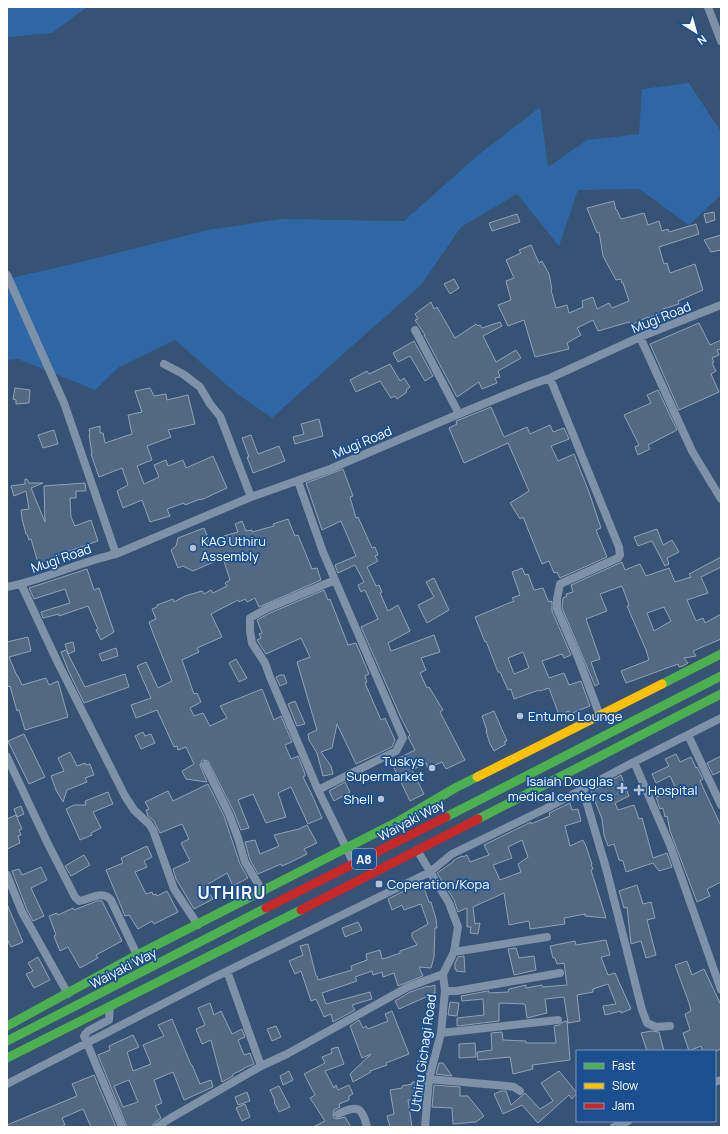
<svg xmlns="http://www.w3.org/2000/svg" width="728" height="1134" font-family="Manrope,sans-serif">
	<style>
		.green { fill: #2f66a5 }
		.building { fill: #526984; stroke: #92a2b6; fill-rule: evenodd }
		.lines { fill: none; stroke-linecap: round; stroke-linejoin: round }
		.street { stroke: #7d92a8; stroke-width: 8 }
		.fast { stroke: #4caf50; stroke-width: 9 }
		.slow { stroke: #ffc107; stroke-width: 9 }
		.jam { stroke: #c62828; stroke-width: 9 }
		.poi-dot { fill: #b9c2ce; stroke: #1b4f8f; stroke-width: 1.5 }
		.labels { text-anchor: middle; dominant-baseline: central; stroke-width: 3.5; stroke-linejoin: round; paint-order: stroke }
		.shield { fill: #1b4f8f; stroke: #bbcadd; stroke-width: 1 }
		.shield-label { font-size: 12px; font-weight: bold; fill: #fff }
		.street-label { font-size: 13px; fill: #fff; stroke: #1b4f8f }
		.poi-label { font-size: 13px; fill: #fff; stroke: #1b4f8f; text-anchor: start }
		.district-label { font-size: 17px; font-weight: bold; letter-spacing: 1px; fill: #fff; stroke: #1b4f8f }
	</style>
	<rect width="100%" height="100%" fill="#365274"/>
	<path class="green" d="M7,7H87L52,33L7,37Z
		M689,83L721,132V195L689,225L639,189L578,190L559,246L517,194L461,227L421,285L342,355L272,418L236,393L175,340L119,367L95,390L18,359L7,360V279L81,262L208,230L281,219L404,221L477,156L540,107L548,167L587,140L639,134L642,89Z"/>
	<path class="building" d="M614,201L616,210H617L621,219L644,213L648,225L659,221L662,231L668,229L669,232L696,224L699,234L659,247L664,264L667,263L670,273L695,264L703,290L678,301L679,304L663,309L664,312L648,318V317L631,325L629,322L598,331L593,320L577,328L581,335L567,343L569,349L535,357L524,320L508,326L498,305L511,300L506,281L514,278L506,260L521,253L519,250L531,245L539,263L542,261L549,274L552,289L551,290L556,308L567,305L569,313L583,307L582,301L593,297L597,309L609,303L612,308L629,301L623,283H622L621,279L616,280L603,256L599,232L597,233L587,208Z
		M714,212L715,220L706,223L704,214Z
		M517,214L520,222L492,231L489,223Z
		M721,235V250L711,252L704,240Z
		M454,279L459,288L450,294L444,284Z
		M431,302L434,309L437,307L455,338L476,324L478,326L480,325L482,328L500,322L502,326L483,336L496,362L516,350L521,358L498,371L500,377L495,378L497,383L482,389L479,382L457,397L424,335H425L415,320L418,319L415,314Z
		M699,323L710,345L721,340V349L717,350L719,355L712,358L714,362L712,363L716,371L711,374L719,392L679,410L650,344Z
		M414,341L433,376L425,381L410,356L398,362L393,353Z
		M390,364L400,381L404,378L410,387L406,390L407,392L397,399L395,396L391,398L380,381L356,392L350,380L367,371L369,374Z
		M15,388L30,390L29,403L16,404V400L13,399Z
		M150,388L154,396L166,394L167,400L188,395L195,424L168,430L171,437L147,446L152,460L137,466L144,484L159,477L154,465L166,460L168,466L183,460L186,468L213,456L227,488L201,500L200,499L185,505L184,503L167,509L170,516L150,522L142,500L123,508L117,491L128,485L122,468L99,477L91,454H92L89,435H90L89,429L100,426V433H103L105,443L132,434L128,415L142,412L135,391Z
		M658,390L677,430L648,445L650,449L638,455L635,447L639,445L624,415L651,403L647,395Z
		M491,407L504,437L527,427L530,434L550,425L553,432L564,428L569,439L551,446L558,461L574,454L589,492L601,528L596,530L607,557L560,578L557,572L554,573L549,561L542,564L523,517L520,519L510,503L529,491L508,443L464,463L449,428L457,424L456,421Z
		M319,419L323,436L295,444L293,437L304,434L301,424Z
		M54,430L58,444L43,448L38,435Z
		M251,435L258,454L279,446L285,461L253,473L247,457H249L242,438Z
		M343,469L353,496L350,497L356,518L358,517L372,548L375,547L378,555L375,556L378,561L367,567L376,586L379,585L382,592L380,593L388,611L398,605L410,631L388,643L391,651L434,635L440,652L421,658L426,670L420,673L427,688L429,687L443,710L440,712L465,760L446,769L442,762L428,768L426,763L412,770L424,794L410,801L390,760L392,759L391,762L415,750L408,737L410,735L401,718L361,627L378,619L365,590L361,592L358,585L364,582L355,565L338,573L335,565L356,556L341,521L322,530L306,483Z
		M25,479H27L29,483H43L31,488L45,522L44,486L85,483L86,491H76V498H70L71,517L75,526L91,520L98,541L55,556V558L38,563L31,539L29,540L27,534H26L22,519L21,510L29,509L26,491L14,496L11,486L25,484Z
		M288,519L295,536L298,535L312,569L317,568L321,580L259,607L255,598L247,602L245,599L239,602L238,600L211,614L222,637L197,648L199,652L182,660L194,694L197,693L201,702L190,708L194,716L203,713L210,726L227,718L220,706L262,689L274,720L281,716L292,742L285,745L291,759L298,756L305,774V776L303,777L312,795L322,818L308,824L291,787L278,793L286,817L266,823L253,794L238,800L249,828L241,830L234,812L208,761L202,760L200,765L207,782L186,779L182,771L194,764L186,747L178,750L177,746L174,747L157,710L136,718L131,705L151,698L137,666L146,662L158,688L172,681L151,628L149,622L156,619L152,609L157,607V605L173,599L174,602L185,596L202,591L204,594L211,590L213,593L227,586L225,583L230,580L223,558L193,571L183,566L178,568L171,550L176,546L178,538L204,528L211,545L226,542L224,536L238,532L235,524L242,521L246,531L252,530V532L274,526L273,524Z
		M657,529L663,545L672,540L679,552L667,558L669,564L665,566L652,541L638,546L634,537Z
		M721,557V567L701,577L708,593L687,600L696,621L703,618L705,623L721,614V639L693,651L696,656L684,658L688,663L683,666L679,667L678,664L626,683L621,671L649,660L646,650L627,606L629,605L622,586L600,594L607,611L586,619L600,659L591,662L599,684L595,686L562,608L563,598L567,596L566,594L573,592L571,585L622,562L625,570L640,564L646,576L669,568L675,582L691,577L689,574ZM664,607L671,621L654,631L647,613Z
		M522,568L525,575L528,574L534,590L543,588L547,598L549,602L552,601V611L571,655L564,658L562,654L542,661L549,678L564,673L569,685L581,681L590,706L570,714L569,711L559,715L549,688L540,691L539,690L514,699L511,689L508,690L500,672H498L486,641L485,642L475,617L514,601L512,598L520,595L512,572ZM523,652L529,668L514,674L508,658Z
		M87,569L94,590L99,588L114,632L101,640L96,630L98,629L88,606L59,616V614L43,618L41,612L70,603L65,589L34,599L29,588Z
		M434,578L449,610L427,623L418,605L434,597L426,582Z
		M324,590L328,600L330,599L348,645L356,643L369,674L365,676L367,682L365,683L381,720L385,718L395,740L392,747L356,764L337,724L332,748L321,752L331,766L333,774L323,776L317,753L309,740L308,734L317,730L297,662L310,657L301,638L266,654L257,640L261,638L259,634L262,633L257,620L270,613Z
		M28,637L31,651L9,657L17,676H18L22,685L46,678L49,685L58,681L68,717L25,730L19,710L17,711L10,686L7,687V642Z
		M73,642L75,651L68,654L65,644Z
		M116,648L118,656L102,661L99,654Z
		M66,650L85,687L125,674L129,687L84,703L68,670L61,652Z
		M236,659L247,678L239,682L229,663Z
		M280,675H284L287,683L280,686L276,677Z
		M295,701L305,724L297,726L288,704Z
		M494,711L507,741L504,742L506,744L494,751L490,744L486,731H487L482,716Z
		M143,732L145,736L151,734L155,743L141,749L135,736Z
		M24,734L45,777L29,784L8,741Z
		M70,752L77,766L85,763L86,765L90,764L94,775L85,778L87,782L67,790L63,802L56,790L51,776L64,771L58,758Z
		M676,754L680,762L691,757L696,768L697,767L703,779L700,781L721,826V882L707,889L710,896L697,902L670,831L667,816L665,817L663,808L660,809L656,797L677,791L670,776L656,783L652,774L669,766L665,759Z
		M721,756V771L713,775L707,763Z
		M621,775L629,796L615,803L618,810L634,805L639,819L642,818L653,858L667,853L672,867L659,871L653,863L626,872L623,861L619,860L614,844L608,846L604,835L602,819L591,791L611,783L610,781Z
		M345,782L350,792L334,801L329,791Z
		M208,784L224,816L240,864L248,878L233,886L227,873L205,886L213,899L194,909L176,879L173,869L190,861L181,843L189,839L182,824L160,833L154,821L148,816L146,810L149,809L145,802L168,791L173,801Z
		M108,792L113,804L93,812L101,828L91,833L92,835L80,840L66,809L74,805H86L85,801Z
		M570,803L572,810L578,809L581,821L565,826L570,846L583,840L586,846L592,864H591L593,869L591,870L606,918L585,916V914L564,918L565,924L530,929L529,921L509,925L504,893L473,907L475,924L480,923L478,934L470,933L471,927H467V908L458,912L454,900L437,873L453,862L454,860L462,856L463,857L467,855L470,862L489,855L484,845L531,822V824L550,816L549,813ZM522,840L528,857L518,864L521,872L500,880L493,865L512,858L508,847Z
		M21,806L24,814L17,817L14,809Z
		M16,815L22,829L19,830L21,835L18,836L20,843L7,849V819Z
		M307,825L317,843L304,849L307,854L289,863L282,866L281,864L258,874L250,860L245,842L255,840L260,854L279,846L274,835L299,829Z
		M147,846L152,857L144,861L147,867L135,872L146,894L152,892L153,895L156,894L157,896L167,891L178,912L154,924L152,921L138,929L129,915L125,916L106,870L123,863L121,858Z
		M84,855L90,865L71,876L65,866Z
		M41,867L47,880L31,888L44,916L33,921L27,910L12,871L19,869L22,875Z
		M418,884L419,887L424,888L429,902H431L436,919L437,928H435L434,957L431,968L419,967L423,976L398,986L394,973L383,977L382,972L373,975L372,971L355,977L357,981L322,993L326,1004L370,992L372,999L352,1005L355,1010L333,1022L331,1014L324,1017L316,999L311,1001L301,971L295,974L289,961L303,955L300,946L308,944L316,976H317L318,980L352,970L351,966L367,960L366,954L380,950L382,959L386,958L400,953V951L417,945L412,937V933L428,924L421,904L404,910L402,905L392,910L388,899Z
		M637,885L643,904L651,902L655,918L647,920L656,955L646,958L641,941L631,944L627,907L624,908L619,891Z
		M97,901H102L122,941L96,955L98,958L80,968L68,947L60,951L54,936L56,935L49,916L57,913L58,915L73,908L74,910Z
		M7,904L23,942L11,947L7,939Z
		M358,922L362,930L345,937L342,928Z
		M606,940L610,955L601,957L608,975L615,973L631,1009L621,1013V1011L605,1015L603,1006L616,1004L608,984L593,989V992L577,995L580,1021L568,1023L564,997L545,999L547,1013L527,1018L525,1004L499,1003V1021L457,1026V1018L484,1015L483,999L462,1001L461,996L488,991H489V993L508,992L509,989L526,985V988L542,985L543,987L567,985L564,963L557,964L555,958H553L550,946L575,941L576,945Z
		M516,948L519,958L534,956L536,970L514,975L508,949Z
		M464,956L465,972L456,971V969H455V963L458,957Z
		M38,957L50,980L34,988L26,974L33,971L28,963Z
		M687,961L692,975L704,969L721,1005V1049L716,1051H703L701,1046L689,1051L683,1033L690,1030L685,1014L691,1011L689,1003L675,965Z
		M435,985V993L399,1009L395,1001L410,992L428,986V987Z
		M450,1002L459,1003L457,1016L448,1015Z
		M210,1003L214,1015L221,1011L232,1034L242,1029L245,1037L238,1040L244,1055L250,1053L254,1064L244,1068V1069L233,1074V1076L222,1082L211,1040L202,1044L196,1029L205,1025L198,1008Z
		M392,1011L409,1054L386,1063L387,1065L370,1071L371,1072L353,1082L350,1074L371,1054L362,1058L350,1026L359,1020L363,1028L366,1026L368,1029L388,1021L385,1014Z
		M172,1019L191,1065H192L200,1084L211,1080L213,1087L184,1100L173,1072L154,1080L162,1103L155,1106L161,1118L154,1123L152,1127H127L98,1055L110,1050L109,1046L133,1035L139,1047L127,1052L133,1071L151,1064L143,1045L164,1036L158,1025ZM129,1080L138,1102L123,1107L114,1086Z
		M567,1021L570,1060L532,1065L533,1069L513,1074L510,1057L478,1060L477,1052L492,1050L491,1033L502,1032L503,1040L526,1041V1043H556L554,1026L559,1025L563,1022Z
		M276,1026L281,1037L272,1041L267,1029Z
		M651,1031L659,1032L664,1051H647L641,1033Z
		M475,1043L476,1057L459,1058V1044Z
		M338,1047L344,1064L325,1071L334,1088L336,1085L338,1090L349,1085L353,1094L349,1096V1100L339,1104L340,1107L334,1110L333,1114L334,1118L337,1119L345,1117L351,1127H313L325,1121L310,1098L315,1095L304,1074L325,1063L322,1057L332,1053L331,1049Z
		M439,1063H443L452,1076L436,1074Z
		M289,1071L293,1080L283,1085L280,1076Z
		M559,1071L577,1093L572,1099L569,1095L538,1123L522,1105L503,1114L494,1094L501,1091H506L511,1105L525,1093L540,1109L553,1101L541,1083Z
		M94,1075L116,1127H91L83,1109L62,1118L65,1125L60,1127H7V1125L77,1096L72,1084Z
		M412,1082H423L422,1101L408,1100L412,1127H390L387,1116L394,1114L390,1090L402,1088V1086L412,1084Z
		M434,1085L460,1087V1096H468L484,1116L476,1122L453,1124L452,1108L432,1107Z
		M279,1086L290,1107L279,1112L274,1102L275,1101L270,1090Z
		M247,1092L250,1101L238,1105L235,1097Z
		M245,1104L250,1117L242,1121L236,1108Z"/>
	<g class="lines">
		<path class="street" d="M708,7L721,41
			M7,275L64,403L116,554
			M415,330L459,414
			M640,337L692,451L721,499
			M164,364L183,374L200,387L210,404L220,416L251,497
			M550,378L619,547L620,555L618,558L560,584L557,599V609L579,660L600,716
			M298,481L323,552L403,738L396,751L318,790
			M335,580L268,608L250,618V631L252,643L265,663L270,677L318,790L354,864
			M21,584L59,665L125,796L134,810L149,824L153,830L174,889L198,925
			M7,587C44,580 79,562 116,554L251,497L330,469L459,414L530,385L550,378L640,337L721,305
			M688,735L721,805
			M7,757L47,842L75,897L79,901C90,900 102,889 111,900L137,955
			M634,762L670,845L721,990
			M205,765L229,814L238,838L245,862L263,892
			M583,790L606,868L642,1010L647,1023L656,1027L670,1026
			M417,850L449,903L458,927L454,952L443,974L445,991L441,1033L429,1079L425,1127
			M7,875L22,912L68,994
			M454,952L547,937
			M227,971L261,1066
			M445,991H456L560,973
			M110,1006L109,1020L88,1031L84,1036L122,1127
			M441,1033L558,1020
			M429,1079L507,1086L514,1087L520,1091
			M715,1082L721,1080
			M7,1084L213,978L430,872L452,854L547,808L632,763L721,718
			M338,1114C357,1105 362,1106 367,1127
			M157,1127L169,1119L261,1066L287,1054L408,987L443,974
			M614,1127L628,1121"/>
		<path class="fast" d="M662,684L721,654
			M446,817L721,676
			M478,819L721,694
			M7,1026L137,955L399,821L455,788L477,777
			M7,1041L266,908
			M7,1058L301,910"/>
		<path class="slow" d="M477,777L662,684"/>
		<path class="jam" d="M266,908L446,817
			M301,910L478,819"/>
	</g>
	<g class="poi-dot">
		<circle cx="193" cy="548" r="4"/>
		<circle cx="520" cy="716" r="4"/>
		<circle cx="432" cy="768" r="4"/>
		<path d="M620 782h4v4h4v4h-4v4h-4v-4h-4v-4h4z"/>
		<path d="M637 784h4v4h4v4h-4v4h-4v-4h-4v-4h4z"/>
		<circle cx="381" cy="799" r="4"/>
		<rect x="375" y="880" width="8" height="8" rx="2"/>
	</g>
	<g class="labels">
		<rect class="shield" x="352" y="849" width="24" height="20" rx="3"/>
		<g class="shield-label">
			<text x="364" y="859">A8</text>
		</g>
		<g class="street-label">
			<text transform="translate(661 317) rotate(-22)">Mugi Road</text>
			<text transform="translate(362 442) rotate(-23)">Mugi Road</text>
			<text transform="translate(61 558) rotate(-19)">Mugi Road</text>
			<text transform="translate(411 820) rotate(-28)">Waiyaki Way</text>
			<text transform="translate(123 968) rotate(-27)">Waiyaki Way</text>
			<text transform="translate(423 1053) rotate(-82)">Uthiru Gichagi Road</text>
		</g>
		<g class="poi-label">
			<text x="201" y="541">KAG Uthiru<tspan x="201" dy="15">Assembly</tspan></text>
			<text x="528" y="716">Entumo Lounge</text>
			<text x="424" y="761" text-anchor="end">Tuskys<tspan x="424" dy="15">Supermarket</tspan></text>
			<text x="613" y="781" text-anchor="end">Isaiah Douglas<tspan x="613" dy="15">medical center cs</tspan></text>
			<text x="648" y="790">Hospital</text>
			<text x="373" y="799" text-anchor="end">Shell</text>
			<text x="387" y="884">Coperation/Kopa</text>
		</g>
		<g class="district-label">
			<text x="232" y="892">UTHIRU</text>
		</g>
	</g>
	<rect width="728" height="1134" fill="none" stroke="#ffffff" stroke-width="16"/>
	<rect x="576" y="1050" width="140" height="72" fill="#1b4f8f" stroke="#7695bc"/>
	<rect x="584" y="1063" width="20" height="6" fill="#4caf50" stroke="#7695bc"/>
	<text x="612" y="1070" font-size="12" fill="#ffffff">Fast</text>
	<rect x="584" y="1083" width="20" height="6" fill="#ffc107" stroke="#7695bc"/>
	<text x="612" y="1090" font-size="12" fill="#ffffff">Slow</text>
	<rect x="584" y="1103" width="20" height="6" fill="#c62828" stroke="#7695bc"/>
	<text x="612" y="1110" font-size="12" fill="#ffffff">Jam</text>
	<g transform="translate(696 32) rotate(143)" stroke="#1b4f8f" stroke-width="3" paint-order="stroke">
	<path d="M0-3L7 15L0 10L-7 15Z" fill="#ffffff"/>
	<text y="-6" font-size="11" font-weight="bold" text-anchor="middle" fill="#ffffff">N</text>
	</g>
</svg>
